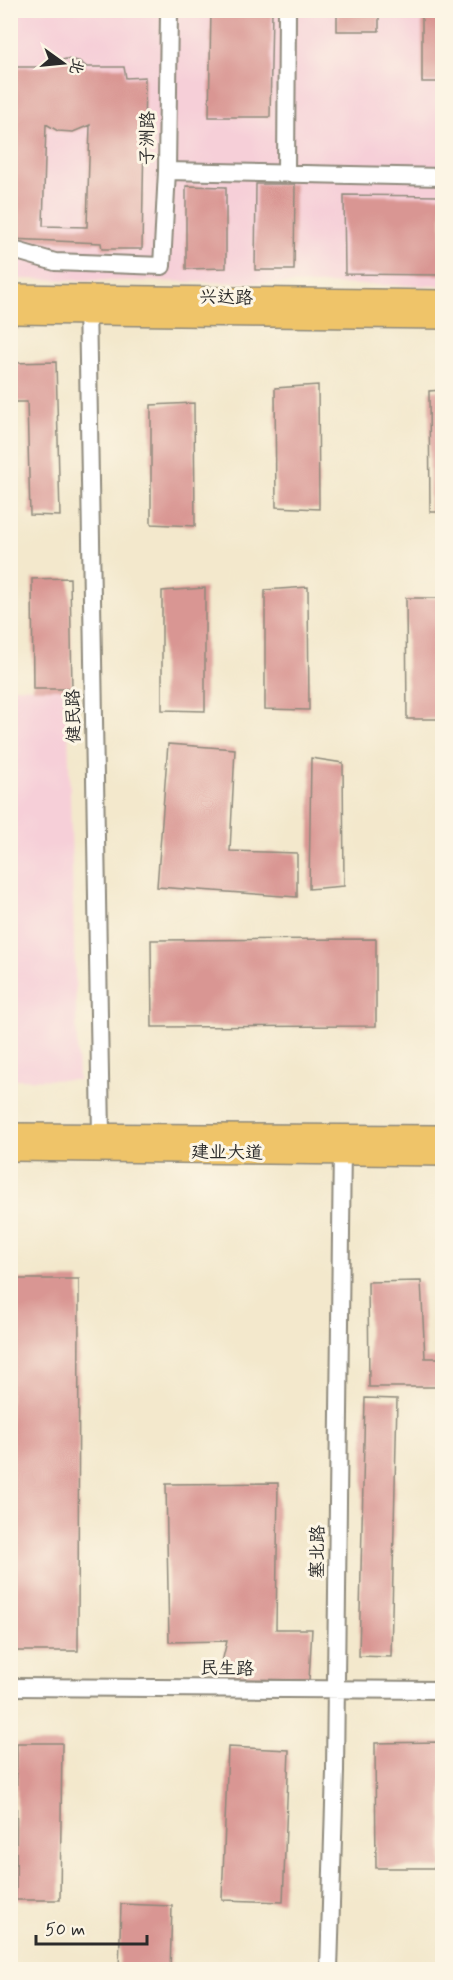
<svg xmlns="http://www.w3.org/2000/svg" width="453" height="1980" font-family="Mynerve,'LXGW WenKai TC',sans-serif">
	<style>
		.built { fill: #f6cfd8 }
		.building { fill: #d99693; fill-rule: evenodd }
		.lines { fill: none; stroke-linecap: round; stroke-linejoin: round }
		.minor-casing { stroke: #8f8a7c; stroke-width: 20 }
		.major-casing { stroke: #8f8a7c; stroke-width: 24 }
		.minor { stroke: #fff; stroke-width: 16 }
		.major { stroke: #efc469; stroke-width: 21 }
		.labels { text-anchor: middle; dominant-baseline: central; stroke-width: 6; stroke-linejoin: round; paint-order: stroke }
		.street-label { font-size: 18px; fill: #2b2b2b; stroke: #fcf5e5 }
	</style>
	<rect width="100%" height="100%" fill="#fcf5e5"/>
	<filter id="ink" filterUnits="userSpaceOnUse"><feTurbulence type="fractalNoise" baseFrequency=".0167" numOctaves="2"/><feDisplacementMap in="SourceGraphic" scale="12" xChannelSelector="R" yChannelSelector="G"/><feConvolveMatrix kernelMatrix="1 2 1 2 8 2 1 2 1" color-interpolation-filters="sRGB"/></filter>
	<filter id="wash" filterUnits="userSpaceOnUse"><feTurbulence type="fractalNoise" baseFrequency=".008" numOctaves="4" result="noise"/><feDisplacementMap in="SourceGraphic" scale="24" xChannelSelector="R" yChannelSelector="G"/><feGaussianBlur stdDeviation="1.35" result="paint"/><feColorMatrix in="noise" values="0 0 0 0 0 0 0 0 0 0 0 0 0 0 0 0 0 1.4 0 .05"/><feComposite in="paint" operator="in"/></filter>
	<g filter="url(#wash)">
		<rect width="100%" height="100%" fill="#f3e8cc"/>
		<path class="built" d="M11,11H442V286L11,279Z
			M11,687L67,689L78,1080L11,1079Z"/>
		<g id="blocks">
			<path class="building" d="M211,10H272L270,117H209Z
				M337,10H379V31H337Z
				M422,10H442V82H422Z
				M66,59L79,61L87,67H124L126,78L145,77L142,249H102L101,243L10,239V67H45L54,62ZM46,124L58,131L73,132L90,125L87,227L43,226Z
				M256,184H295L294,270H255Z
				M186,186L226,187V268L186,269Z
				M344,195L442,196V275L345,274Z
				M56,362L60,516L30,515L27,402H13V363Z
				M318,385L319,509L276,507L275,388Z
				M442,390V512H430L429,391Z
				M194,403L195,526L151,524V405Z
				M70,578L72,689H33L32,579Z
				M308,587L309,710L265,709V590Z
				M205,588V711L162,710V591Z
				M406,598H442V719H407Z
				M168,744L235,749L230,851L297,853V897L157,887Z
				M311,758L343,763L344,886L309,889Z
				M376,939V1026L152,1027L151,940Z
				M10,1279H79L78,1651H10Z
				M421,1281L425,1358H442V1387H369L368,1282Z
				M365,1398L397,1399L391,1657L359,1656Z
				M278,1483L276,1629H312L309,1680L218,1679L227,1641L169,1642L166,1484Z
				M442,1742V1868H376L375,1743Z
				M17,1743H62L60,1900H16Z
				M228,1747L289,1750L283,1902L222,1900Z
				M121,1904L172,1906L170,1970H119Z"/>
		</g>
	</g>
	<g filter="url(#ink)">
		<use href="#blocks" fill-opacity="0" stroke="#8f8a7c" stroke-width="1.5"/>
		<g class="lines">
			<g class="minor-casing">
				<path id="minor" d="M167,171L442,177
					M286,173L287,10
					M10,249L55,262L162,266L167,171L169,10
					M87,302L101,1135
					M10,1687L442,1690
					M329,1970L335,1771L342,1144"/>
			</g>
			<g class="major-casing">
				<path id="major" d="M10,295L442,301
					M10,313L442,318
					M10,1134L442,1136
					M10,1150L442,1155"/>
			</g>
			<use href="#minor" class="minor"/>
			<use href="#major" class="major"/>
		</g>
	</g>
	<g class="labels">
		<g class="street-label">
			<text transform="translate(148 138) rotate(-89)">子洲路</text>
			<text transform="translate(226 298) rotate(1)">兴达路</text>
			<text transform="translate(74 716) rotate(-91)">健民路</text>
			<text transform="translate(227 1153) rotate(1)">建业大道</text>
			<text transform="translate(318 1552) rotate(-89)">塞北路</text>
			<text transform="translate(227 1669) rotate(1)">民生路</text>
		</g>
	</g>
	<rect width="453" height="1980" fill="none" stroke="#fcf5e5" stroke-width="36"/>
	<g transform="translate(63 63) rotate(105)" stroke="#fcf5e5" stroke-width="4.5" paint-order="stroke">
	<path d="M0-4.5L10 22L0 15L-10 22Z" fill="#2b2b2b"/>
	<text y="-9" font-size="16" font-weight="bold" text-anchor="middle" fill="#2b2b2b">北</text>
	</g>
	<path d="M36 1935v9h111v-9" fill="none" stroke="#2b2b2b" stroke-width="3"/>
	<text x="45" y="1935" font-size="18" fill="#2b2b2b" stroke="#fcf5e5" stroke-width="4.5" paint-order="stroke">50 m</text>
</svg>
